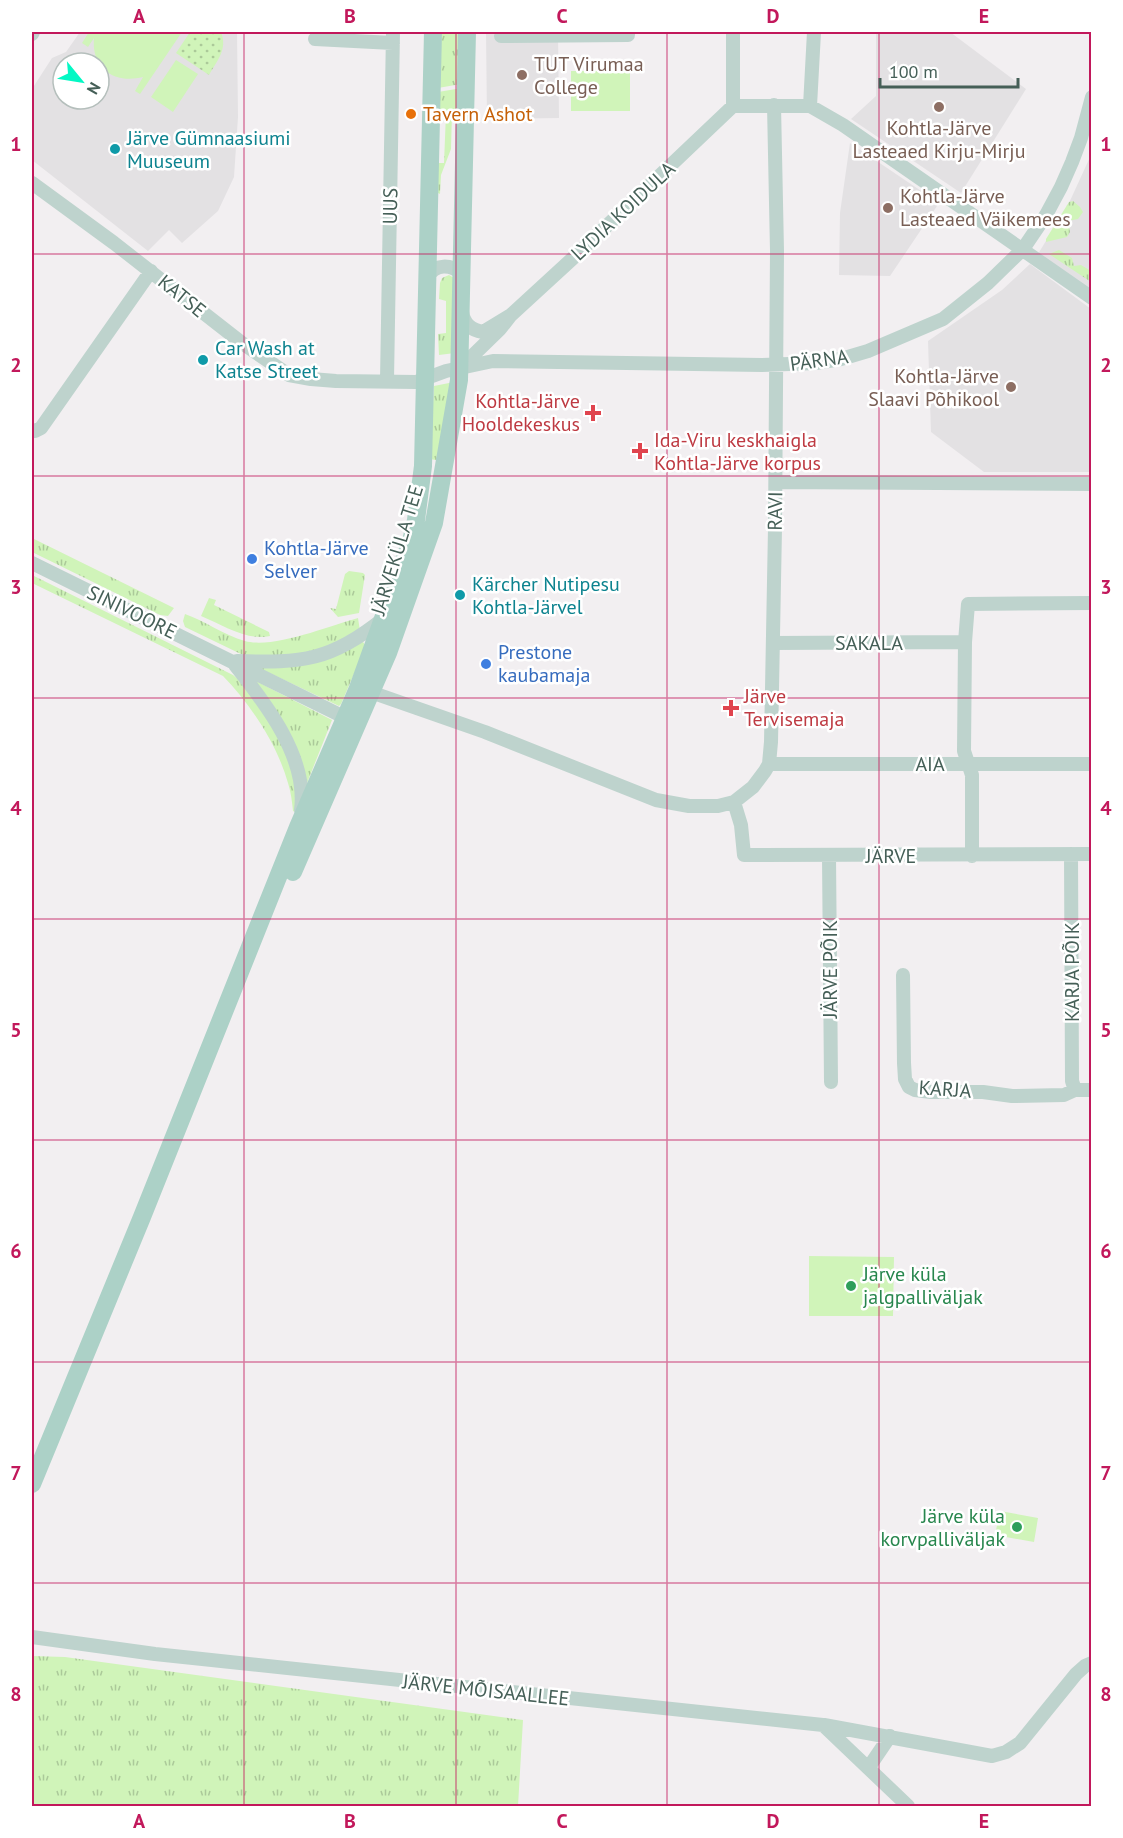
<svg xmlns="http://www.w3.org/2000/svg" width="1123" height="1838" font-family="'PT Sans',sans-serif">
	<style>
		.education { fill: #e3e1e3; fill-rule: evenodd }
		.grass { fill: url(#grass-tufts) }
		.park { fill: url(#park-dots) }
		.pitch { fill: #d0f4b9 }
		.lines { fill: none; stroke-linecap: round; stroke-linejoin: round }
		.minor { stroke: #bed3cd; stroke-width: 14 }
		.major { stroke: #acd1c7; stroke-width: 18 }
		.grid { fill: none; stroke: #c2185b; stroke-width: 1.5; stroke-opacity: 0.55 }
		.education-dot { fill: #8d6e63; stroke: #fff; stroke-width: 2 }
		.food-dot { fill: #e8710a; stroke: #fff; stroke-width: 2 }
		.culture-dot { fill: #0f9aa8; stroke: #fff; stroke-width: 2 }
		.health-dot { fill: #e0444e; stroke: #fff; stroke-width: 2 }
		.shop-dot { fill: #3f7fe0; stroke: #fff; stroke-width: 2 }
		.leisure-dot { fill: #2e9e5b; stroke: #fff; stroke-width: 2 }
		.labels { text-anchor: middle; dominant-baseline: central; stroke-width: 5; stroke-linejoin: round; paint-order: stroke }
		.education-label { font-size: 20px; fill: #785e54; stroke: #fff; text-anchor: start }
		.food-label { font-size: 20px; fill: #c56008; stroke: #fff; text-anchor: start }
		.culture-label { font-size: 20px; fill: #0d838f; stroke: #fff; text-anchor: start }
		.street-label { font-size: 20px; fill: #455f57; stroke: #fff }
		.health-label { font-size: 20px; fill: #be3a42; stroke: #fff; text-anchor: start }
		.shop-label { font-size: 20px; fill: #366cbe; stroke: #fff; text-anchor: start }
		.leisure-label { font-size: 20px; fill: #27864d; stroke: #fff; text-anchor: start }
		.neatline { fill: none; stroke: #c2185b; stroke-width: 2 }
		.grid-label { font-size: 20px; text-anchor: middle; font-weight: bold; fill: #c2185b }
	</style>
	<defs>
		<pattern id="grass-tufts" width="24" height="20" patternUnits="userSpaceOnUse" patternTransform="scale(1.5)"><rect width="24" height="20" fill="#d0f4b9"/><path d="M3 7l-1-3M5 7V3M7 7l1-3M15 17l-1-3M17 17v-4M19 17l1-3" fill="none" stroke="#abc999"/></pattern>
		<pattern id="park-dots" width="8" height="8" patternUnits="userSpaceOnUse" patternTransform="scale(1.5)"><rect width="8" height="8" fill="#d0f4b9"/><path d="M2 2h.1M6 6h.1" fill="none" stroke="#abc999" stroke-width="1.8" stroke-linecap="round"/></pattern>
	</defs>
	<rect width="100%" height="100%" fill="#f2eff1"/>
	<path class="education" d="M80,32H237L238,117L234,177L218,211L182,243L169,230L148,251L32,160V89L52,58L66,52ZM63,63H99V99H63Z
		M486,32H558L559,118L487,119Z
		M876,32H950L1026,89L961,193L851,119L876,96Z
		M850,143L939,203L890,276L839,275L840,213Z
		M1091,155V290L1038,254L1069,203Z
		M1030,264L1091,309V472H984L931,432L928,341L1002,290Z"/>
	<path class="grass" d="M439,32H463L461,84L438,88Z
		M462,88L461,113H452L451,149L441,175L440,194L436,192L437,163H444L446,113L438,112V92Z
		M1073,201L1080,207L1083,212L1078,219L1068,221L1070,232L1067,237L1046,242V239L1069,202Z
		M1059,250L1072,258L1074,266L1081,265L1091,271V282L1049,254Z
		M449,275L454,278L455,353L439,355L438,334L446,333V301L439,299L440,283L442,278Z
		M454,382L441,461L430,459L434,386Z
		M32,538L174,608L168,616L160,615L32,552Z
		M349,571L363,573L365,575L359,613L338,617L330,608L336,609L345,574Z
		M32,575L233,675L247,687L275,730L297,780L295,812L293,811C292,802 291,792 288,783C277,744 251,705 223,676L32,583Z
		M209,598L216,600L214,605L269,632L270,636C246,641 223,625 201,616Z
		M185,614C205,621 224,635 245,641C273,649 329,626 358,618L360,631L311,654L245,656L185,627L183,621Z
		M363,642L366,646L341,704L339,706L259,668Z
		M252,679L332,720L307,783L304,773Z
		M32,1656L65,1657L523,1720L518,1806H32Z"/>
	<path class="park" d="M190,32H221C228,49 217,61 209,75L176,53Z"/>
	<path class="pitch" d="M89,32H182L140,94L135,91L143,77C115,84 91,69 94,38L88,47L82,43Z
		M176,60L198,74L173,112L151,97Z
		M571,71H630V111H571Z
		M809,1256L894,1257L893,1316H809Z
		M1000,1511L1038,1518L1034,1542L995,1535Z"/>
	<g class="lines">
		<path class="minor" d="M733,32V106
			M32,34L33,32
			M501,36L628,35V32
			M315,39L393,43
			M733,106H810L843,125L1092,298
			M810,106L814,32
			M32,183L114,243L242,343L289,375L311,379L336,381L416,382L446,371L493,361L762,365L816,363L841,359L868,351L943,319L988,283L1023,249L1046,215L1061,187L1072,162L1081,138L1092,97
			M428,276C436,264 450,264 461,273
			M511,315L572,259L733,106
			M461,367L500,329L511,315L483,332C471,330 464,324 462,312
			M387,380L393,32
			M32,430L35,431L41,428L151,271
			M776,482L1092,484
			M32,563L352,721
			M773,643L965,642
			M237,661C302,663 331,661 383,619
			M235,665C266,704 308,758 301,810
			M362,689L485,732L656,800L689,806H718L734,802L753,787L765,771L769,764L771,742L775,528L777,251L774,105
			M769,764H1092
			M734,802L741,825L744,855L1092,854
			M1071,854L1072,1081L1075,1090
			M829,856L831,1082
			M972,856V775L964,751L965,642L968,604L1092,603
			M903,975L904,1063L905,1079L909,1087L915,1090L931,1092H983L1012,1096L1064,1095L1075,1090H1092
			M32,1637L155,1654L823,1725L908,1806
			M824,1725L992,1756L1006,1752L1020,1743L1076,1674L1085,1666L1092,1663
			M869,1767L890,1736"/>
		<path class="major" d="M293,872L388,653L434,523L459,380L467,32
			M32,1484L142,1217L298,827L358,688L411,541L416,520L423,466L433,32"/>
	</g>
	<path class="grid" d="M244,32V1806M456,32V1806M667,32V1806M879,32V1806M32,254H1092M32,476H1092M32,698H1092M32,919H1092M32,1140H1092M32,1362H1092M32,1583H1092"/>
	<g class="education-dot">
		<circle cx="522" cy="75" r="6"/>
		<circle cx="939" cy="107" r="6"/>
		<circle cx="888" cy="208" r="6"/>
		<circle cx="1011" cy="387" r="6"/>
	</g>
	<circle class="food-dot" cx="411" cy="114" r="6"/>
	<g class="culture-dot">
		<circle cx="115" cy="149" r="6"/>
		<circle cx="203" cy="360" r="6"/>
		<circle cx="460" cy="595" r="6"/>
	</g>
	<g class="health-dot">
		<path d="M590 404h6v6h6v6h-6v6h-6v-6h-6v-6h6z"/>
		<path d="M637 442h6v6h6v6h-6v6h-6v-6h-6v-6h6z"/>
		<path d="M728 699h6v6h6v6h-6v6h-6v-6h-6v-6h6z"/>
	</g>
	<g class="shop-dot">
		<circle cx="252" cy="559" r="6"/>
		<circle cx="486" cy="664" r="6"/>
	</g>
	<g class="leisure-dot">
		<circle cx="851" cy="1286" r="6"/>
		<circle cx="1017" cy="1527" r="6"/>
	</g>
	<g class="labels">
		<g class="education-label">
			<text x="534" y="64">TUT Virumaa<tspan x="534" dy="23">College</tspan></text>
			<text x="939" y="128" text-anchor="middle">Kohtla-Järve<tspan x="939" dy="23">Lasteaed Kirju-Mirju</tspan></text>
			<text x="900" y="196">Kohtla-Järve<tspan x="900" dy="23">Lasteaed Väikemees</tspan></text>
			<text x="999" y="376" text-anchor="end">Kohtla-Järve<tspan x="999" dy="23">Slaavi Põhikool</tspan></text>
		</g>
		<g class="food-label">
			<text x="423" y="114">Tavern Ashot</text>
		</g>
		<g class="culture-label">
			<text x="127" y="138">Järve Gümnaasiumi<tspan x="127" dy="23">Muuseum</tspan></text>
			<text x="215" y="348">Car Wash at<tspan x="215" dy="23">Katse Street</tspan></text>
			<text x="472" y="584">Kärcher Nutipesu<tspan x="472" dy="23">Kohtla-Järvel</tspan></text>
		</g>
		<g class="street-label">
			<text transform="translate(390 206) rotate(-89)">UUS</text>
			<text transform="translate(623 211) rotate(-43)">LYDIA KOIDULA</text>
			<text transform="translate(182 296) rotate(39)">KATSE</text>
			<text transform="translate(819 360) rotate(-8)">PÄRNA</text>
			<text transform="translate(775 511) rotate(-89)">RAVI</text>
			<text transform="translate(397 550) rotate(-73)">JÄRVEKÜLA TEE</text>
			<text transform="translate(132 612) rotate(26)">SINIVOORE</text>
			<text x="869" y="643">SAKALA</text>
			<text x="930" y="764">AIA</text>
			<text x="891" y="856">JÄRVE</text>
			<text transform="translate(830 969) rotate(-90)">JÄRVE PÕIK</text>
			<text transform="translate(1072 972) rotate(-90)">KARJA PÕIK</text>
			<text transform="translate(945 1089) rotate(4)">KARJA</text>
			<text transform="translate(486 1690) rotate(6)">JÄRVE MÕISAALLEE</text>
		</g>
		<g class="health-label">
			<text x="580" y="401" text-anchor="end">Kohtla-Järve<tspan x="580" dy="23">Hooldekeskus</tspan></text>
			<text x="654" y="440">Ida-Viru keskhaigla<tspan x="654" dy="23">Kohtla-Järve korpus</tspan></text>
			<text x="744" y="696">Järve<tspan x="744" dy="23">Tervisemaja</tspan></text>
		</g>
		<g class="shop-label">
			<text x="264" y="548">Kohtla-Järve<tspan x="264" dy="23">Selver</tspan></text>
			<text x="498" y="652">Prestone<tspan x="498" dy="23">kaubamaja</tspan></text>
		</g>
		<g class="leisure-label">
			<text x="863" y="1274">Järve küla<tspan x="863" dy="23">jalgpalliväljak</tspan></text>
			<text x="1005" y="1516" text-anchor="end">Järve küla<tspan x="1005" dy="23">korvpalliväljak</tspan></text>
		</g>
	</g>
	<rect width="1123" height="1838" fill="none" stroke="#ffffff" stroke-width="66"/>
	<g transform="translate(81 81) rotate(120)"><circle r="28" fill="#ffffff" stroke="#b5bfbc" stroke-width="1.5"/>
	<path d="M0-4.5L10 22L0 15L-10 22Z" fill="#03f8c4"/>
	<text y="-9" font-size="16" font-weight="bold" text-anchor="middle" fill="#455f57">N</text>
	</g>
	<path d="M880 78v9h138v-9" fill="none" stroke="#455f57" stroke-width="3"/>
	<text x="889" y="78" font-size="18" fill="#455f57" stroke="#ffffff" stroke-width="4.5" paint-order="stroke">100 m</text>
	<rect x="33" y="33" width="1057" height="1772" class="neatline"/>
	<g class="grid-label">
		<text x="139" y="23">A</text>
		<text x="350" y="23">B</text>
		<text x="562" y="23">C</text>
		<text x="773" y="23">D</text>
		<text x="984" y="23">E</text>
		<text x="16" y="151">1</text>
		<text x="1106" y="151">1</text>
		<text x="16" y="372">2</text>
		<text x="1106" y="372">2</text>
		<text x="16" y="594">3</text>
		<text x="1106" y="594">3</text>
		<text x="16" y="815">4</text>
		<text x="1106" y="815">4</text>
		<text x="16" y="1037">5</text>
		<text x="1106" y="1037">5</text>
		<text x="16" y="1258">6</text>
		<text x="1106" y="1258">6</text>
		<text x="16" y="1480">7</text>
		<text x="1106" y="1480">7</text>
		<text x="16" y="1701">8</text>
		<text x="1106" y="1701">8</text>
		<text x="139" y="1828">A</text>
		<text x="350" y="1828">B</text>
		<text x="562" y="1828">C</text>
		<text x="773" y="1828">D</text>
		<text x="984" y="1828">E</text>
	</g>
</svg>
